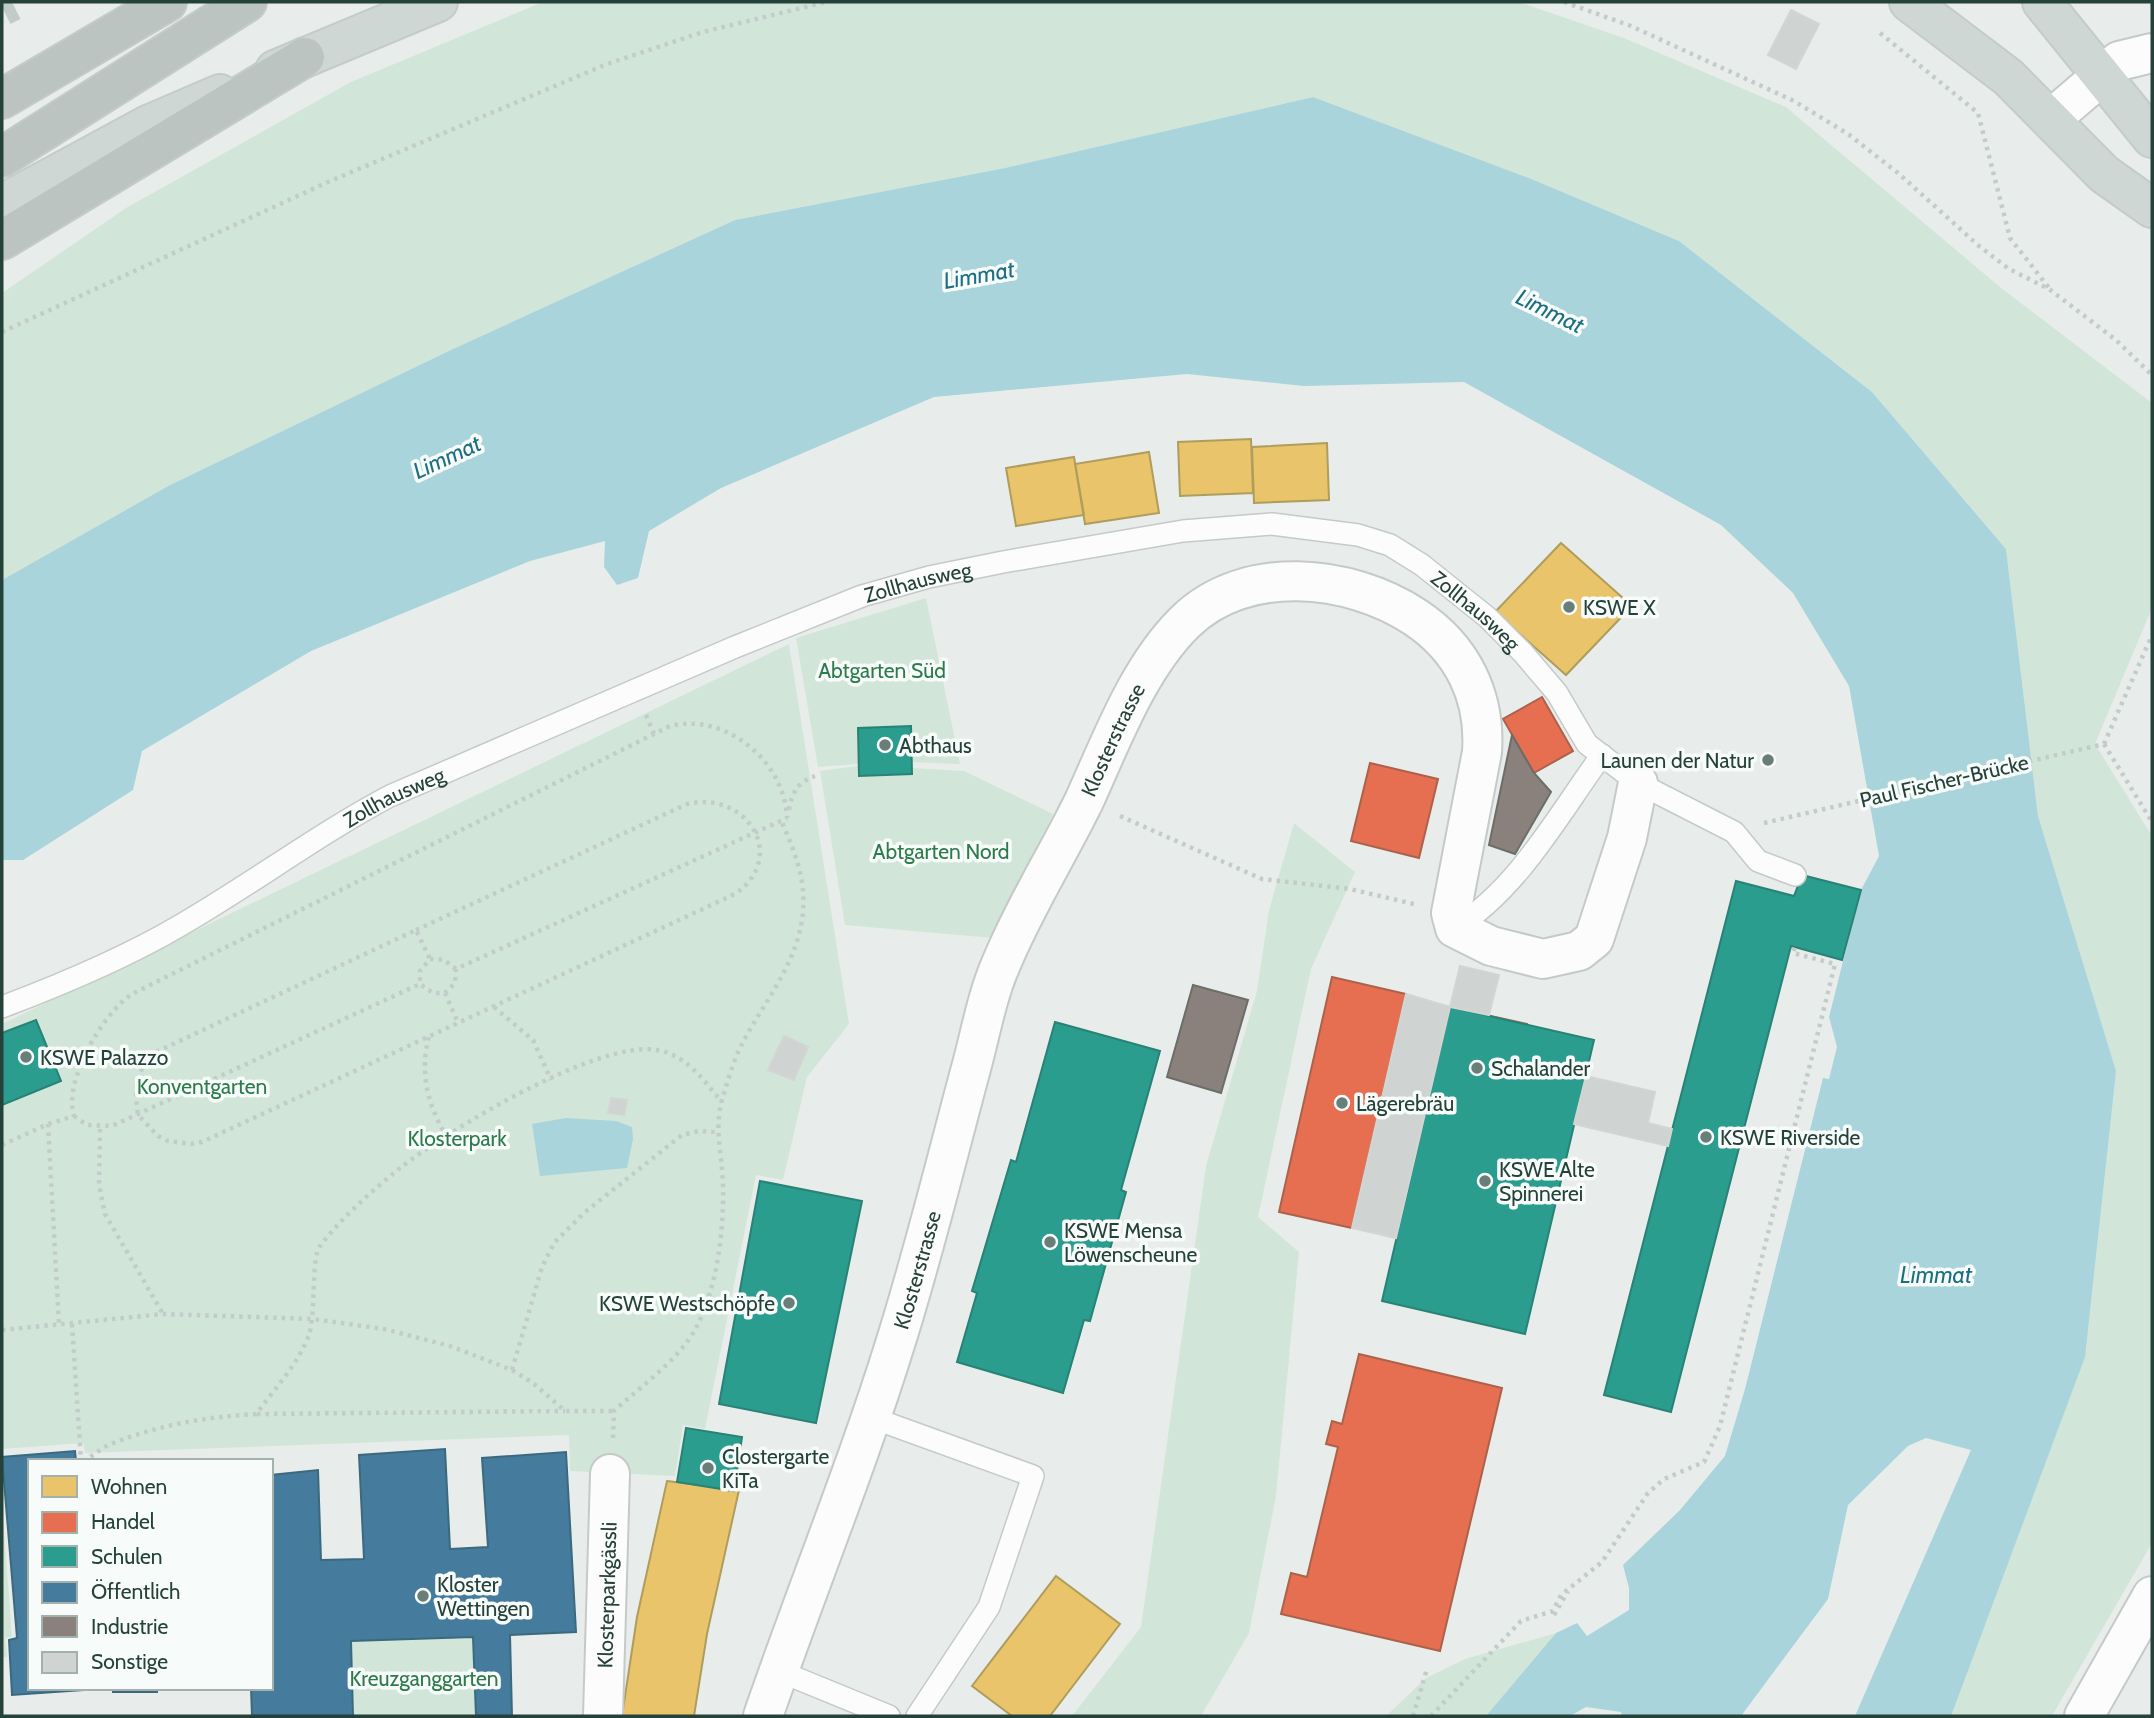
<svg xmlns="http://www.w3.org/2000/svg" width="2154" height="1718" font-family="Cabin,sans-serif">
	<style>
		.green { fill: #d1e6d8 }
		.water { fill: #a9d4db }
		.homes { fill: #e9c46a; stroke: #ae9d5c; stroke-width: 2 }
		.shops { fill: #e76f51; stroke: #ac624a; stroke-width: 2 }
		.schools { fill: #2a9d8f; stroke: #288276; stroke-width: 2 }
		.public { fill: #457b9d; stroke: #3b6a7f; stroke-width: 2 }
		.industry { fill: #8a817c; stroke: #6b6e68; stroke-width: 2 }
		.building { fill: #cfd4d2; stroke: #d1d6d4; stroke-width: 2 }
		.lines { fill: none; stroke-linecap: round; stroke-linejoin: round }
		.motorway-tunnel { stroke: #c1cbc8; stroke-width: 38; stroke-dasharray: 38 19; stroke-linecap: butt }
		.service-casing { stroke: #c5cac8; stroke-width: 24 }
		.minor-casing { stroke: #c5cac8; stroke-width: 42 }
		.primary-casing { stroke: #c3ccc9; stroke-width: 42 }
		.motorway-casing { stroke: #c3ccc9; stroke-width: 42 }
		.path { stroke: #c3ccca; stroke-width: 4.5; stroke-dasharray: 3.5 5; stroke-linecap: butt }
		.service { stroke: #fcfcfc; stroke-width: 21 }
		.minor { stroke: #fcfcfc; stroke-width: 38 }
		.primary { stroke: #cfd7d5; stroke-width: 38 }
		.motorway { stroke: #bcc4c2; stroke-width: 38 }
		.poi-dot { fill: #697e78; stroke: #f7fbf9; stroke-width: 2.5 }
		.labels { text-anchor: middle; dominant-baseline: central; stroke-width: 7; stroke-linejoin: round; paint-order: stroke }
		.street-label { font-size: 21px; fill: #24423a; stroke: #f7fbf9 }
		.poi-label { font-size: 21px; fill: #24423a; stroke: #f7fbf9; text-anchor: start }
		.park-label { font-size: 21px; fill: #2d7a4b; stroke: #f7fbf9 }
		.water-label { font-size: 23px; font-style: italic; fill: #1c6f80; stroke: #f7fbf9 }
	</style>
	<rect width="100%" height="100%" fill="#e8edeb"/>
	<path class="green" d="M543,2H1519L1624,38L1786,107L2000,287L2152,403V608L2095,744L2152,836V1543L2052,1716H1951L2116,1071L2038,816L2006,549L1872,392L1679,241L1529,178L1313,97L1005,168L735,220L453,349L170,485L2,580V293L126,208L351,82Z
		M926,598L960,764L912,762L910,726L858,728V764L818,767L796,638Z
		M789,644L849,1024L807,1077L783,1180L756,1175L705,1429L683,1425L675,1476L570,1471L569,1435L85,1453L83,1443L2,1449V1024Z
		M858,766L859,776L912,774V768L964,771L1053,814L993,938L845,925L820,771Z
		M1294,823L1355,872L1311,969L1258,1217L1299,1252L1276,1496L1249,1633L1201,1716H1072L1141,1627L1206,1166L1257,991L1269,910Z
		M2,1503L12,1637L5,1638L7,1657H2Z
		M1556,1633L1486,1716H1386L1426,1678L1465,1659Z
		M473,1637L476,1716H353L351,1641Z"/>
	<path class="water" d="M1313,97L1529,178L1679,241L1872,392L2006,549L2038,816L2116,1071L2085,1357L1951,1716H1855L1971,1450L1926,1438L1908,1446L1848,1505L1828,1599L1741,1716H1622L1621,1712L1586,1707L1570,1716H1486L1556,1633L1577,1623L1587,1636L1629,1610V1588L1623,1565L1680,1510L1725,1456L1745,1389L1823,1078L1829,1079L1837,1047L1829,1017L1861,890L1879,856L1849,686L1793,593L1721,525L1464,382L1304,386L1187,374L934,397L721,488L649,531L638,578L617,585L604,567L605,541L530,561L311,651L142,751L133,790L23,860H2V580L170,485L453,349L735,220L1005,168Z
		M566,1118L616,1121L632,1127L633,1139L627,1168L540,1176L532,1124Z"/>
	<path class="homes" d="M1251,439L1253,493L1180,496L1178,442Z
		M1327,443L1329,500L1254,503L1252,447Z
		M1149,452L1159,513L1085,524L1075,464Z
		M1074,457L1084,515L1016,526L1006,468Z
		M1561,543L1632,606L1566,675L1495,612Z
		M667,1481L739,1490L707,1634L694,1716H622L637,1617Z
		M1056,1576L1120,1624L1050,1716H1012L972,1686Z"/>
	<path class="shops" d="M1542,697L1573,751L1534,773L1503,719Z
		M1370,763L1438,779L1419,858L1351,841Z
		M1332,977L1406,994L1352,1228L1279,1212Z
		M1450,1007L1527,1024L1505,1130L1426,1111Z
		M1359,1354L1502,1388L1440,1651L1281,1614L1291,1573L1307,1577L1338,1447L1326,1444L1332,1421L1342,1424Z"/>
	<path class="schools" d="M911,726L912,774L859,776L858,728Z
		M1802,875L1861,890L1842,960L1791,946L1671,1412L1604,1395L1736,881L1794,896Z
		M1450,1007L1594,1040L1525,1334L1382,1301Z
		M36,1020L61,1081L2,1105V1033Z
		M1055,1022L1160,1051L1121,1190L1126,1192L1090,1321L1084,1320L1063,1393L957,1362L977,1293L972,1291L1011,1160L1016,1162Z
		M760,1181L862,1201L816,1423L719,1404Z
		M686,1428L742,1437L734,1491L677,1482Z"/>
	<path class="public" d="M445,1449L450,1549L488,1547L482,1458L566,1452L576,1632L510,1635L512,1716H476L473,1637L351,1641L353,1716H252L251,1688H271V1475L318,1470L321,1560L364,1559L359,1455Z
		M75,1451L76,1461H30V1688H157V1692H113V1688L12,1695L9,1640L17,1638L2,1457Z"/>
	<path class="industry" d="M1512,735L1534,773L1551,792L1515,854L1489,845Z
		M1193,985L1248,1000L1221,1093L1167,1077Z"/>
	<path class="building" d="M1791,10L1819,24L1796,69L1768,55Z
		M1460,966L1499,975L1489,1015L1450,1007Z
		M1406,994L1450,1007L1396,1238L1352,1228Z
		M784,1036L808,1047L794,1080L768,1070Z
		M1586,1076L1655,1092L1648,1123L1672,1129L1668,1146L1574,1124Z
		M611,1098L627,1100L624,1115L608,1113Z"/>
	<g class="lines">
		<path class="motorway-tunnel" d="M2,7L12,2"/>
		<g class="service-casing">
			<g id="service">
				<path d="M1455,928C1519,888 1558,815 1602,755"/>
				<path id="s1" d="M2,1007C63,984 125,958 181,925C252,884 318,834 390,796L735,647L862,596L929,577L1003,562L1183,531L1272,524L1358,535L1390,545L1422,565L1487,617L1523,653L1557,693L1587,744L1638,783L1734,832L1758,861L1795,875"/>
				<path d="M870,1417L1033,1476L989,1607L917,1716"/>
				<path d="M779,1671L889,1716"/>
			</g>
		</g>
		<g class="minor-casing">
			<g id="minor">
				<path d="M2051,119L2119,61L2152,53"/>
				<path id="s2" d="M603,1716L610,1474"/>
				<path id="s3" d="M763,1716C806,1591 857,1467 896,1341C924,1252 946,1161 970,1072C980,1037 986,998 1001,964C1024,908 1057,856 1084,801C1111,742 1138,668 1185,622C1245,563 1350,574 1415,617C1462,648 1486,696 1482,752L1451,913L1455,928L1491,946L1543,959L1579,951L1594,939L1627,838L1638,783"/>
				<path d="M2084,1716L2152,1596"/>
			</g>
		</g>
		<g class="primary-casing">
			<path id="primary" d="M1909,2L2008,77L2104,174L2152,208
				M2042,2L2152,138
				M275,70L438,2
				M2,204L148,125L220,94"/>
		</g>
		<g class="motorway-casing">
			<path id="motorway" d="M2,99L167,2
				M2,157L247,2
				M2,240L305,57"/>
		</g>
		<path class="path" d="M1564,2L1631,26L1794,101L1848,134L1898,173L1979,246L2009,269L2049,289L2116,340L2152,375
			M1880,33L1978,113L2010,238L2049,288
			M2,332L328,182L607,64L703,32L826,2
			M646,715L654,734
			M2104,744L2152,635
			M2104,744L2152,822
			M789,810C792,792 798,782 815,776
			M1120,816L1262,879L1350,889L1414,904
			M1764,823L2104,744
			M416,930L687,804C747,790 789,857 735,894L202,1142L191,1144L168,1141L158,1136L138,1115C134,1090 136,1070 154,1053L416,930L430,959
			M456,969L444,960L430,959L420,971V984L433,993H445L455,983L456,969L787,818
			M445,993L458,1023
			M494,1007L533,1040L551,1080
			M429,1037C419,1073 428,1105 446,1136
			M74,1116L87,1125L112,1126L420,984
			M48,1124L59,1325
			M100,1129L99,1184L105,1214L163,1314
			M2,1145L48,1124L74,1116C63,1081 103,1013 132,994L670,726C726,712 785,762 787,818
			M72,1324L81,1461
			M2,1330L163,1314L313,1319L384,1329L450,1346L512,1370L533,1383L565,1411H614
			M512,1370L542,1267L554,1243L585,1212L682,1135L699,1131L717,1132
			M257,1414L565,1411
			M613,1438L614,1411C642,1385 681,1359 698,1324C718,1283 724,1228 723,1184C722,1154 714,1129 722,1100C728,1080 734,1058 744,1040C767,998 798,962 803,912C806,878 794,850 781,820
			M83,1461C93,1457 100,1448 111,1444C158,1425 205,1417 256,1414C274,1390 298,1364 309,1335C316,1314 311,1258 320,1246C341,1218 373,1190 400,1168C449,1130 596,1040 657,1050C687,1055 704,1081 722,1102
			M1554,1615L1568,1591
			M1413,1716L1427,1669
			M1431,1716L1521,1621L1553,1611L1561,1595L1602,1562L1648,1493L1664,1479L1704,1462L1720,1426L1835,964L1793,953L1795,947"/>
		<use href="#service" class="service"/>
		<use href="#minor" class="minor"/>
		<use href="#primary" class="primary"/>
		<use href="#motorway" class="motorway"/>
	</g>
	<g class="poi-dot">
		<circle cx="1569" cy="607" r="7"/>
		<circle cx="885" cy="745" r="7"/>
		<circle cx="1768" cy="760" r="7"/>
		<circle cx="26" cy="1057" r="7"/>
		<circle cx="1477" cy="1068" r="7"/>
		<circle cx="1342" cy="1103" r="7"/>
		<circle cx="1706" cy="1137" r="7"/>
		<circle cx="1485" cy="1181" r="7"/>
		<circle cx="1050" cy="1242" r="7"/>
		<circle cx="789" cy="1303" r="7"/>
		<circle cx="708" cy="1468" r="7"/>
		<circle cx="423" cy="1596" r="7"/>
	</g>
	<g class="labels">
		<g class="street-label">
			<text stroke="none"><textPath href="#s1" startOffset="1013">Zollhausweg</textPath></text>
			<text stroke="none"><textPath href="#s1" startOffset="1601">Zollhausweg</textPath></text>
			<text stroke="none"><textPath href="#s3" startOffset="1040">Klosterstrasse</textPath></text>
			<text transform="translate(1944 781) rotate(-13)">Paul Fischer-Brücke</text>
			<text stroke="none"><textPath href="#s1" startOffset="446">Zollhausweg</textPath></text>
			<text stroke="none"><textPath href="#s3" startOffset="472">Klosterstrasse</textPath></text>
			<text stroke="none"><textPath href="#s2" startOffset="121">Klosterparkgässli</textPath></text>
		</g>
		<g class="poi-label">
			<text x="1583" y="607">KSWE X</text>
			<text x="899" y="745">Abthaus</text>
			<text x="1754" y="760" text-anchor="end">Launen der Natur</text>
			<text x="40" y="1057">KSWE Palazzo</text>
			<text x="1491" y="1068">Schalander</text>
			<text x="1356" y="1103">Lägerebräu</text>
			<text x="1720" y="1137">KSWE Riverside</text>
			<text x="1499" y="1169">KSWE Alte<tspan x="1499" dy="24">Spinnerei</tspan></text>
			<text x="1064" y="1230">KSWE Mensa<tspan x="1064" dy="24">Löwenscheune</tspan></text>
			<text x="775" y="1303" text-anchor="end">KSWE Westschöpfe</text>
			<text x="722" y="1456">Clostergarte<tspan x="722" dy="24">KiTa</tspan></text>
			<text x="437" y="1584">Kloster<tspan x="437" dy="24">Wettingen</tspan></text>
		</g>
		<g class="park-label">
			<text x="882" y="670">Abtgarten Süd</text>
			<text x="941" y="851">Abtgarten Nord</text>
			<text x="202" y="1086">Konventgarten</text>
			<text x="457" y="1138">Klosterpark</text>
			<text x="424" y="1678">Kreuzganggarten</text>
		</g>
		<g class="water-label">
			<text transform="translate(979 275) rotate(-10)">Limmat</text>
			<text transform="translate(1550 311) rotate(26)">Limmat</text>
			<text transform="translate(447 457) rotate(-25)">Limmat</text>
			<text x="1936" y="1275">Limmat</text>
		</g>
	</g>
	<rect width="2154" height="1718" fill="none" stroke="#24423a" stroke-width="7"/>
	<rect x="28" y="1459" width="245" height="231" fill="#f7fbf9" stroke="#a3b1ad" stroke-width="2"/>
	<rect x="42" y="1476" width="35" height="21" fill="#e9c46a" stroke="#a3b1ad" stroke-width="2"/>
	<text x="91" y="1494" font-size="21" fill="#24423a">Wohnen</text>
	<rect x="42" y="1512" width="35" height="21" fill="#e76f51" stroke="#a3b1ad" stroke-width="2"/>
	<text x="91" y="1529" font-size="21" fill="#24423a">Handel</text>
	<rect x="42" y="1546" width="35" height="21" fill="#2a9d8f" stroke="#a3b1ad" stroke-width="2"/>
	<text x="91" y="1564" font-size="21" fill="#24423a">Schulen</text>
	<rect x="42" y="1582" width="35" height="21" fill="#457b9d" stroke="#a3b1ad" stroke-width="2"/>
	<text x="91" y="1599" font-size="21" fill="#24423a">Öffentlich</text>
	<rect x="42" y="1616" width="35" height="21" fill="#8a817c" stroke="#a3b1ad" stroke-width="2"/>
	<text x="91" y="1634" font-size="21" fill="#24423a">Industrie</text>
	<rect x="42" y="1652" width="35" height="21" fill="#cfd4d2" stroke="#a3b1ad" stroke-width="2"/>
	<text x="91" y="1669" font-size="21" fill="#24423a">Sonstige</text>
</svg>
